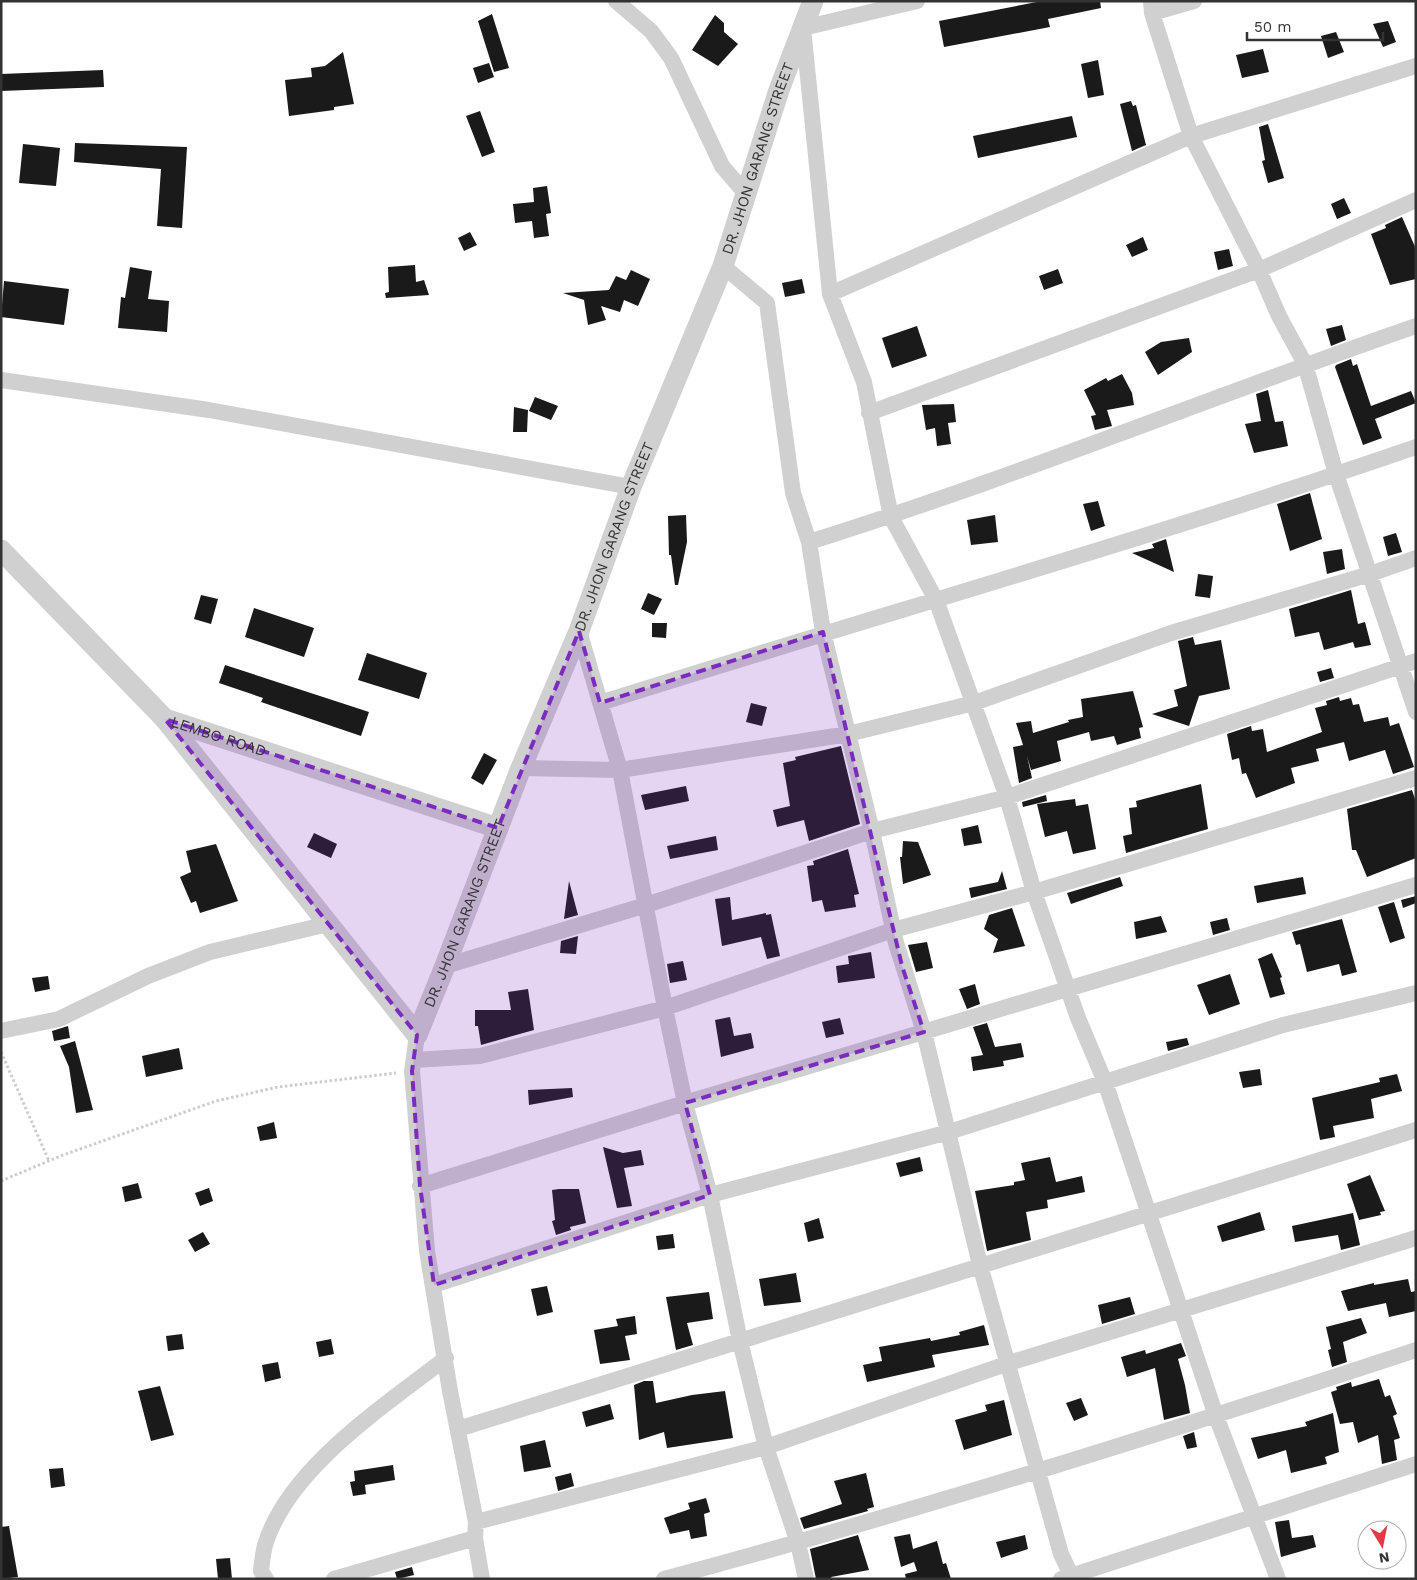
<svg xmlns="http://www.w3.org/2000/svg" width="1417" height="1580" font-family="'Work Sans',sans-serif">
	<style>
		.building { fill: #1a1a1a }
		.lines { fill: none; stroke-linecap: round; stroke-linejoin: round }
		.path { stroke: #cdcdcd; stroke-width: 3; stroke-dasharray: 2.5 2.5; stroke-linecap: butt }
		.minor { stroke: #d0d0d0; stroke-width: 16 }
		.tertiary { stroke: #d0d0d0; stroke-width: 21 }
		.marked { fill: #7b2cbf; fill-opacity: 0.2; stroke: #7b2cbf; stroke-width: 4; stroke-dasharray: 10 6; stroke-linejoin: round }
		.labels { text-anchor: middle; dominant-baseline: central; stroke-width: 5; stroke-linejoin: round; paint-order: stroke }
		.street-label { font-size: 15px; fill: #333; stroke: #fff }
	</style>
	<rect width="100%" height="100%" fill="#fff"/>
	<path class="building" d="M1042,1H1100L1101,8L1048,19L1050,27L944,47L939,21Z
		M492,14L509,68L494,72L478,21Z
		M715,15L724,23V32L738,44L718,66L692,50Z
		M1388,21L1396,42L1383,47L1373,24Z
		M1336,32L1344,52L1328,58L1321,36Z
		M1263,49L1269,72L1242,78L1236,55Z
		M343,52L354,104L334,107V110L289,116L285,80L312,77L311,68L325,66Z
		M1098,60L1104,95L1088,98L1081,64Z
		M489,63L494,77L478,83L473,68Z
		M103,70L104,87L1,91V74Z
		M1131,101L1133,106L1136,105L1146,145L1132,151L1120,104Z
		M480,111L495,152L482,157L466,116Z
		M1072,116L1077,137L978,158L973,136Z
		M1268,124L1284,178L1268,183L1262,161L1265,160L1259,127Z
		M75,143L187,147L182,228L157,226L161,169L74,162Z
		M23,144L60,148L56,186L19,183Z
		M547,186L551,213L546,214L549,236L534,238L532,221L515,223L513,204L534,202L533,188Z
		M1344,198L1351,213L1337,219L1331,204Z
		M1402,217L1416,249V279L1390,285L1371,234L1386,228L1385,225Z
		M470,232L477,245L464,251L458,238Z
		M1143,237L1148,250L1132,257L1126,245Z
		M1229,249L1233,266L1218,270L1214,252Z
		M415,265L416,282L424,280L429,295L386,298L385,293L389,292L388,267Z
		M130,267L152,271L148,299L169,301L167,332L118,328L121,297L125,298Z
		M1058,269L1063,283L1044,290L1039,276Z
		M631,270L650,279L638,306L624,300L620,312L601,306L606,320L588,325L584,300L563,293L609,290L616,276L626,280Z
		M802,279L805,293L785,297L782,283Z
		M4,281L69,289L64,325L1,317Z
		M1342,325L1346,340L1331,346L1326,329Z
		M917,326L927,356L892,368L882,338Z
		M1189,338L1192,352L1158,375L1145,352L1161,342Z
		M1351,359L1353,366L1357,364L1371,406L1411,391L1416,403L1375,419L1382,438L1363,445L1335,367L1336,365Z
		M1122,374L1132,393L1134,405L1107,410L1112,426L1095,430L1091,416L1096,415L1084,390L1106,378L1108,381Z
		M1268,390L1275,422L1283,421L1288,446L1254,453L1245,424L1261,421L1256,394Z
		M535,397L558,406L551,420L529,411Z
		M954,404L956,422L948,423L951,444L937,446L935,428L926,430L922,405Z
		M514,407L528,410L527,432H513Z
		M1310,493L1322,539L1290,551L1277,504Z
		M1098,501L1105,526L1091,531L1083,504Z
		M686,515L687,542L678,585H675L671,555H669L668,516Z
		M995,515L998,542L971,545L967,520Z
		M1396,533L1402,552L1388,556L1383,537Z
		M1166,539L1174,572L1132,553L1154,548L1152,544Z
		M1342,549L1345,569L1327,574L1323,552Z
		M1198,574L1213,576L1210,598L1195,596Z
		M1351,590L1358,624L1365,622L1371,645L1355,648L1353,642L1324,650L1319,632L1295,637L1289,609Z
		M648,593L662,599L654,615L641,609Z
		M201,595L218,599L211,624L194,619Z
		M254,608L314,628L304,657L245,637Z
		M652,623H667L666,638L652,637Z
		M1193,637L1195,645L1221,640L1230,689L1199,696L1189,726L1152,714L1178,706L1174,690L1187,686L1178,641Z
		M367,653L427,673L419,699L358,680Z
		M225,665L369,712L361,736L261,702L263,698L219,683Z
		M1331,668L1334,678L1320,682L1317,672Z
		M1133,691L1143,727L1139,728L1141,738L1117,745L1114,736L1091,741L1089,732L1057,741L1061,761L1031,770L1027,756L1032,778L1019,783L1013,747L1023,745L1016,723L1031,721L1033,733L1069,722L1068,720L1083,717L1081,699Z
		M1339,697L1340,701L1351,698L1353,705L1359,704L1364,722L1388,717L1390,726L1399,723L1414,767L1393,774L1385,750L1349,761L1344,742L1316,749L1319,761L1291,768L1295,783L1256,798L1246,773L1242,774L1239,758L1232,760L1227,734L1251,726L1252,731L1263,729L1267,752L1322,732L1315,708L1327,705L1326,701Z
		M751,703L767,707L762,726L746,722Z
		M841,746L860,824L809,841L804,820L777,827L773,810L790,806L783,763L796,760L795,757Z
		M484,753L497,760L483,785L471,778Z
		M1201,784L1208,829L1126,853L1123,836L1132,834L1129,808L1137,807L1136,801Z
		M686,786L689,801L645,810L641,795Z
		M1412,790L1416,802V858L1367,877L1356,850H1352L1347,809Z
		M1046,795L1047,801L1023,807L1022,802Z
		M1075,799L1076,806L1088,804L1096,849L1073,854L1067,831L1045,837L1037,804Z
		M978,825L982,843L964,846L961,829Z
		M314,833L337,844L331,858L307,847Z
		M716,836L718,850L670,859L667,846Z
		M903,841L918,842L931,875L903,884L900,857H902Z
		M216,844L238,901L200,913L196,901L191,903L180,877L191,872L186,851Z
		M848,849L859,894L854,895L856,907L825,912L822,900L812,902L807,866L814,865L813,861Z
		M1002,871L1007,889L971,898L969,888L998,882Z
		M1120,877L1123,886L1071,904L1067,893Z
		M1303,877L1306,894L1257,903L1254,886Z
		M569,881L578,915L564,919Z
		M1416,896V903L1403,908L1401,900Z
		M730,897L732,920L766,913V915L771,914L780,956L767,959L761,937L722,946L715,899Z
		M1394,902L1405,938L1390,943L1378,907Z
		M1012,908L1025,946L993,953L998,939L984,929L989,915Z
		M1161,916L1167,932L1136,939L1134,922Z
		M1227,918L1230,930L1213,935L1210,922Z
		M1342,919L1357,972L1342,976L1339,964L1307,972L1300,944L1296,945L1292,932Z
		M578,936L576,954L560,953L561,941Z
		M927,942L933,968L916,972L908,945Z
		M871,952L875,978L838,983L836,966L849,964L848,956Z
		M1272,953L1282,977L1280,978L1285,994L1270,998L1258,959Z
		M683,961L687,980L670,983L667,964Z
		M1230,974L1240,1004L1209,1015L1197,985Z
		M48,976L50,989L35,992L32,978Z
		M975,984L980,1004L967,1009L959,989Z
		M528,989L534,1030L481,1045L478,1026H475V1010H511L508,992Z
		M730,1017L734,1036L751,1033L754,1048L721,1057L715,1020Z
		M840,1018L844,1034L826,1038L822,1022Z
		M987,1023L995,1047L1021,1043L1024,1057L1003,1061L1004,1066L973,1071L971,1057L983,1055L973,1027Z
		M68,1026L70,1038L54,1041L52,1031Z
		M1187,1038L1189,1045L1168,1051L1166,1042Z
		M75,1041L93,1110L76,1113L69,1067L60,1046Z
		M179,1048L183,1069L146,1077L142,1056Z
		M1260,1069L1262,1085L1243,1088L1239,1072Z
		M1397,1074L1402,1091L1371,1099L1374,1118L1333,1126L1335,1137L1320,1140L1312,1098L1380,1082L1379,1078Z
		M572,1088L573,1097L529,1105L528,1090Z
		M274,1122L277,1138L260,1141L257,1127Z
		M603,1147L623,1153L641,1150L644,1165L624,1168L632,1206L617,1208Z
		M920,1157L923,1171L900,1177L896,1163Z
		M1050,1157L1056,1182L1082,1176L1085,1192L1047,1200L1048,1208L1026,1212L1031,1240L987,1251L975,1191L1014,1185V1182L1025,1180L1021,1163Z
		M1370,1175L1385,1211L1380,1212L1381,1215L1359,1220L1347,1184Z
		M138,1183L142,1198L125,1202L122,1187Z
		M209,1188L213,1201L200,1206L195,1193Z
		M559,1189H579L586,1223L570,1227L571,1230L556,1235L552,1221L555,1220L552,1190Z
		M1260,1212L1265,1230L1222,1242L1217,1226Z
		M1353,1213L1360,1245L1341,1250L1338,1235L1295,1242L1292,1226Z
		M819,1218L824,1238L808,1242L804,1223Z
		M203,1232L210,1244L195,1252L188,1240Z
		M673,1234L675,1248L658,1250L656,1236Z
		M796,1273L801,1302L764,1306L759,1279Z
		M1408,1279L1411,1292L1416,1291V1311L1389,1317L1386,1303L1348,1311L1341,1291L1374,1283V1285Z
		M547,1286L553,1312L537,1316L531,1289Z
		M709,1292L713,1319L687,1323L693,1345L676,1350L666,1297Z
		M1130,1297L1135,1314L1102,1324L1098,1305Z
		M635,1316L637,1334L625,1336L630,1360L600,1364L594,1330L618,1326L616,1319Z
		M1361,1318L1367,1333L1343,1342L1347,1362L1332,1367L1328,1350L1331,1349L1326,1327Z
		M984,1325L989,1345L932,1355L935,1367L867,1382L863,1365L882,1361L879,1347L930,1338L931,1341L960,1335L959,1332Z
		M182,1334L184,1349L168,1351L166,1336Z
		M331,1339L334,1354L319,1357L316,1342Z
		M1181,1343L1186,1356L1178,1359L1185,1385L1190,1413L1164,1420L1155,1368L1127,1377L1121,1357L1145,1350L1146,1354Z
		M278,1362L281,1378L265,1382L262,1365Z
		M1379,1379L1385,1397L1390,1395L1397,1414L1393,1416L1400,1438L1394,1440L1397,1460L1382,1464L1378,1435L1358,1443L1353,1422L1340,1424L1331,1392L1337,1390L1336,1387L1351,1382L1352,1387Z
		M644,1381H653L656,1403L692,1395L725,1391L733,1438L667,1448L664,1432L639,1440L634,1385Z
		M160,1386L174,1435L151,1441L138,1391Z
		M1081,1398L1088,1415L1074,1421L1066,1403Z
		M1004,1400L1012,1435L964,1450L955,1420L987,1411L985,1405Z
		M610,1404L614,1419L586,1427L582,1412Z
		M1333,1413L1339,1452L1325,1457L1327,1464L1291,1473L1286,1450L1258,1459L1251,1438L1307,1426L1305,1422Z
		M1194,1432L1197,1447L1187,1449L1183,1436Z
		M545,1440L551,1467L524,1472L520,1446Z
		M393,1465L395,1480L365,1485L366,1494L353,1496L350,1482L355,1481L354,1471Z
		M63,1468L65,1486L51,1488L49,1469Z
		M571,1473L574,1486L558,1491L555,1477Z
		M866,1473L874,1507L867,1509L868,1511L804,1529L800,1518L842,1504L834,1481Z
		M706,1498L710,1512L704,1514L707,1536L691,1539L689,1530L670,1534L664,1518L690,1509L688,1503Z
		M1289,1520L1292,1538L1313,1535L1316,1547L1281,1557L1275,1522Z
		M9,1526L18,1577L1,1579V1527Z
		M910,1534L913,1549L937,1541L943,1564L946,1563L951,1579H906L905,1574L917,1571L914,1562L901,1567L894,1537Z
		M858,1535L869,1570L831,1577L832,1579H816L810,1549Z
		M1025,1535L1028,1549L1001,1558L996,1542Z
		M230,1558L232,1579H218L216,1559Z
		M412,1567L414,1575L397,1579L395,1572Z"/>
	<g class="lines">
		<path class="path" d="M1,1052L49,1161
			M1,1181L63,1155L216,1101L278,1087L396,1073"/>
		<path class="minor" d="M616,1L651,31L671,58L722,166L746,194
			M917,1L803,28L830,294L864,382L891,517L936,600L1007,797L1034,892L1078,1018L1105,1082L1216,1416L1278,1579
			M1151,1L1152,13L1191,136L1259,270L1279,316L1305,364L1336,474L1416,712
			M1152,13L1194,1
			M723,266L767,303L793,493L809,542L823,632L872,831L896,943L924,1032L980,1265L1061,1554L1073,1579
			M830,294L1191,136L1416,66
			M1,380L209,410L631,487
			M869,413L1259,270L1416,200
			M809,542C1014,478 1213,396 1416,326
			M579,631L620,770L665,1008L685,1103L710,1195L740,1341L766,1447L798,1543L806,1579
			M600,703C872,617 1146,540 1416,447
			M521,768L620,770L848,734L974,703L1171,633L1370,574L1416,558
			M445,966L646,905L872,831L1007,797L1416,661
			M1,1031L59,1019L148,976L210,952L328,924
			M417,1035L412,1071L427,1251L450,1391L476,1522L475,1538L482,1579
			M414,1060L480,1056L665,1008L893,930L1034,892L1416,778
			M420,1186L685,1103L1416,885
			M434,1285L710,1195L949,1132L1283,1025L1416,993
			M458,1429L1416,1130
			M476,1522L766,1447L1009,1363L1416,1238
			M266,1579L261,1571C262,1562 263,1553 265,1545C289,1467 385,1406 446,1358
			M334,1579L475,1538
			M664,1579C917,1511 1167,1432 1416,1350
			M1061,1579L1416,1464"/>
		<g class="tertiary">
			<path id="s1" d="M1,550L165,719L498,828"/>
			<path id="s2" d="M165,719L417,1035L445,966L521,768L579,631L631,487L723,266L779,90L813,1"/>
		</g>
	</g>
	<path class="marked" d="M579,631L600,703L823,632L902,966L924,1032L685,1103L710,1195L434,1285L420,1186L412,1071L417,1035L165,719L498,828Z"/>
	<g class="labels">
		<g class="street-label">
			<text stroke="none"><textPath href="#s2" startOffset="1345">DR. JHON GARANG STREET</textPath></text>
			<text stroke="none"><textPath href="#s2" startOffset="940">DR. JHON GARANG STREET</textPath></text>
			<text stroke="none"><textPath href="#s1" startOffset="292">LEMBO ROAD</textPath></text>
			<text stroke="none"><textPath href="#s2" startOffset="535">DR. JHON GARANG STREET</textPath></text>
		</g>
	</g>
	<rect width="1417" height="1580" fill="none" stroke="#333333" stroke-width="5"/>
	<g transform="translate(1382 1545) rotate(170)"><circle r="24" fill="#ffffff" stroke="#adadad"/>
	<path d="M0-4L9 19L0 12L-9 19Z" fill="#e63946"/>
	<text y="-8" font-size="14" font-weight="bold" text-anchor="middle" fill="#333333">N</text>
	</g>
	<path d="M1247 32v8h136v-8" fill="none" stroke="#333333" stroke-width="2.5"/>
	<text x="1254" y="32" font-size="15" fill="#333333" stroke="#ffffff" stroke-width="4" paint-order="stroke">50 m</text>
</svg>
